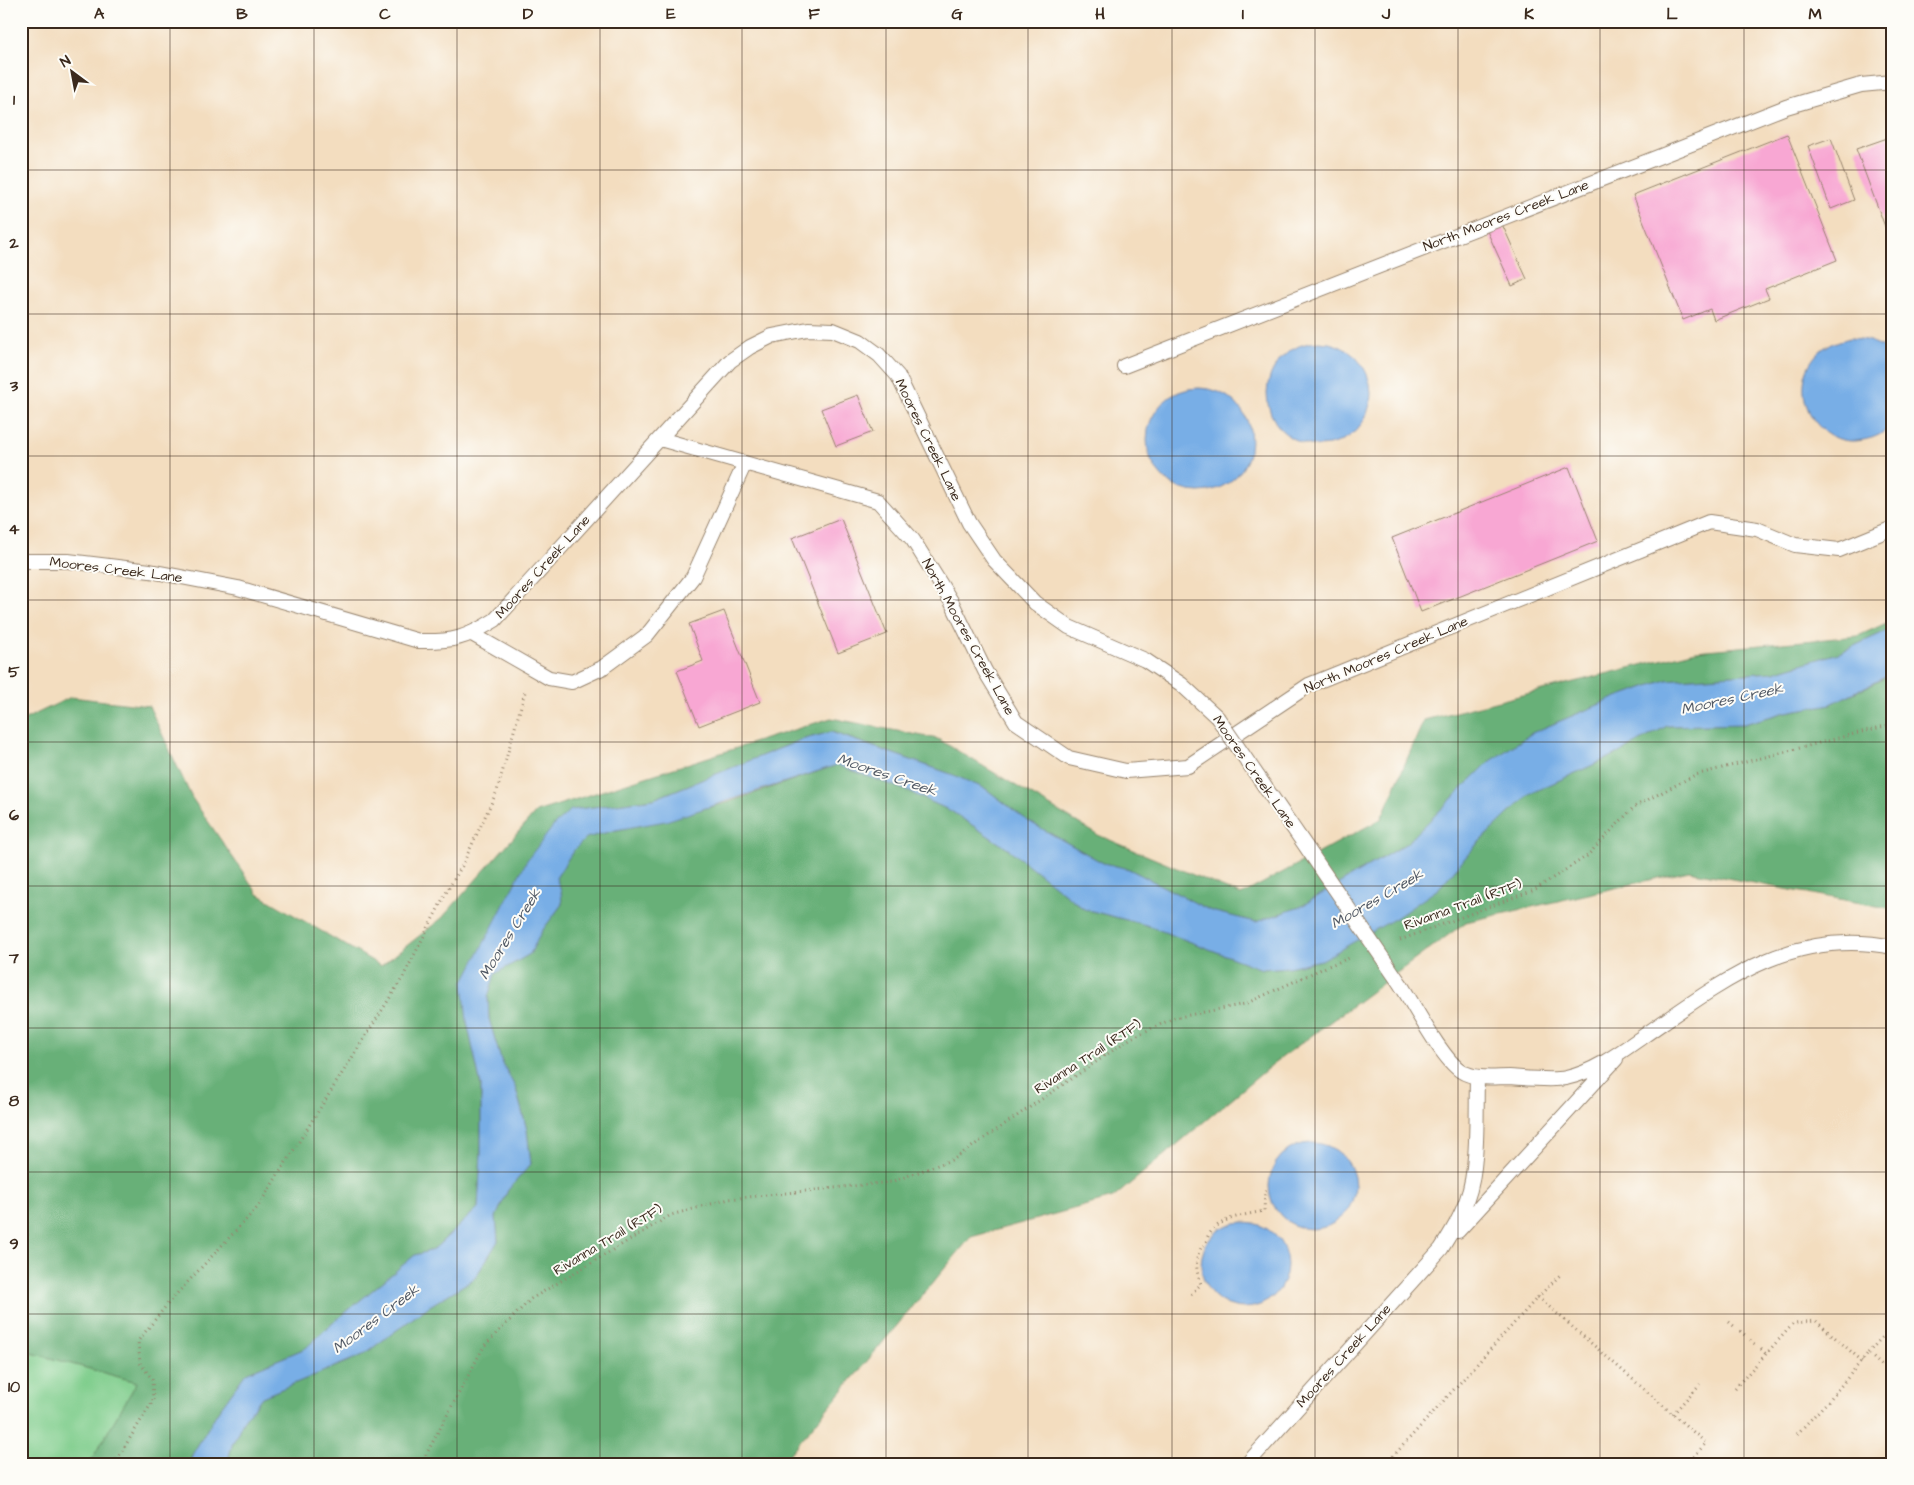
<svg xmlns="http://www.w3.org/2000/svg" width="1914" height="1485" font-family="'Architects Daughter',sans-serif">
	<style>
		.green { fill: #7fcd8c; stroke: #5d7c55 }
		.forest { fill: #67b078; stroke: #516d4b }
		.water { fill: #78aee6; stroke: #5a6c82 }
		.building { fill: #f8a7d3 }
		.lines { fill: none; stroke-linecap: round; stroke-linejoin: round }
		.lane-casing { stroke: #97846e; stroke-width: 16 }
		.path { stroke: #97846e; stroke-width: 3; stroke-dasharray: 1 4; stroke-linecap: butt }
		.lane { stroke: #fff; stroke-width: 14 }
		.lane-bridge-casing { stroke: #97846e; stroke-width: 16; stroke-linecap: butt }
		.lane-bridge { stroke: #fff; stroke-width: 14 }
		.grid { fill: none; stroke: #3b2a1e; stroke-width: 1; stroke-opacity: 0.55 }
		.labels { text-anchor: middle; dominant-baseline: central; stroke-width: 4; stroke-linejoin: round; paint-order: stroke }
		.street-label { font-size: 14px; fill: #3b2a1e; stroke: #fdfcf7 }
		.water-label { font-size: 15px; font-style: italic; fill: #505864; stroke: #fdfcf7 }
		.neatline { fill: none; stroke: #3b2a1e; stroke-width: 2 }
		.grid-label { font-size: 16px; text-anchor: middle; font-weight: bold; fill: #3b2a1e }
	</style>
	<rect width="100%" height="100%" fill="#fdfcf7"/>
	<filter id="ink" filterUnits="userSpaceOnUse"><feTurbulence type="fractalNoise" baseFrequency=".02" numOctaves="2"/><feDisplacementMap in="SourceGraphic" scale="10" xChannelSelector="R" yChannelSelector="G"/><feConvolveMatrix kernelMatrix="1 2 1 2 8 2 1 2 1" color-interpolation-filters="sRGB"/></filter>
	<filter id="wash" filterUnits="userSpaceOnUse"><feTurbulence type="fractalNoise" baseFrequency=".0096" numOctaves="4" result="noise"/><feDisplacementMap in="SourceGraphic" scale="20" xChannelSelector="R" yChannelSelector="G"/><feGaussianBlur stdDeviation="1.12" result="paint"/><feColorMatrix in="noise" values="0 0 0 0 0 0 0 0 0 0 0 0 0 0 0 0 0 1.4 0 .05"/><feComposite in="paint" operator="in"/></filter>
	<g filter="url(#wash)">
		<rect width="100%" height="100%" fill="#f3ddbf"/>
		<path class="green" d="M21,1350L138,1382L89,1464H21Z"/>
		<path class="forest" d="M1893,620V628L1839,653L1774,672L1666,680L1617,697L1532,733L1488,763L1407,843L1300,907L1256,922L1211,911L1129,869L1103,863L1028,821L986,789L951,774L832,732L801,740L654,799L571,810L467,1022L481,1086V1153L478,1208L433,1250L415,1255L328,1327L306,1348L246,1373L217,1413L192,1455L190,1464H89L137,1382L21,1350V721L71,697L149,706L192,798L258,894L381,966L442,918L536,812L831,718L938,739L1098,835L1241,895L1381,819L1424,720L1696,651L1858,636Z
			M1893,674V909L1689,871L1466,922L1273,1064L1113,1198L971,1237L781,1464H227L232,1445L243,1421L262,1397L363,1355L428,1307L475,1278L498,1241L496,1217L508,1190L531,1164L527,1130L516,1089L501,1060L489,1019L488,997L495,974L530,954L542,931L562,904L561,891L556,878L573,851L585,838L726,803L837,765L905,790L951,811L1011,851L1084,909L1146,925L1262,969L1288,967L1322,960L1438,889L1478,843L1529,794L1617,754L1667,726L1744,724L1786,712L1831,704Z"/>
		<path class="water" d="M1850,338C1868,339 1879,343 1893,354V424C1885,433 1875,438 1863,440C1814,450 1784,386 1819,352C1827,344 1839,341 1850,338Z
			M1267 394a52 52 0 1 1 104 0a52 52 0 1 1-104 0Z
			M1147 440a52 52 0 1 1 104 0a52 52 0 1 1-104 0Z
			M1893,628V673L1831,704L1786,712L1744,724L1667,726L1617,754L1529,794L1478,843L1438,889L1396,918L1322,960L1288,967L1262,969L1146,925L1084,909L1011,851L951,811L905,790L837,765L666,821L616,830L586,838L573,851L556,878L561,891L562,904L542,931L530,954L495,974L488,997L489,1019L501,1060L516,1089L527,1130L531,1164L508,1190L496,1217L498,1241L475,1278L428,1307L363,1355L262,1397L243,1421L232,1445L227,1464H190L192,1455L217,1413L246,1373L306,1348L328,1327L415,1255L433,1250L478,1208L481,1153V1086L467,1022L463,983L527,860L555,824L571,810L654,799L801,740L831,732L951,774L986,789L1028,821L1103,863L1129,869L1211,911L1256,922L1300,907L1407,843L1488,763L1532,733L1617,697L1666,680L1774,672L1839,653Z
			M1269 1186a43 43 0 1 1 86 0a43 43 0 1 1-86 0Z
			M1201 1265a43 43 0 1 1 86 0a43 43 0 1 1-86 0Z"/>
		<g id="blocks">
			<path class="building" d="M1787,134L1837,260L1765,289L1769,298L1714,320L1710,309L1683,320L1633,195Z
				M1893,136V239L1890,240L1856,149Z
				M1831,138L1854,200L1831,209L1808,146Z
				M1502,224L1527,279L1512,286L1487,231Z
				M858,395L873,432L836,446L821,409Z
				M1569,467L1598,541L1421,612L1392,538Z
				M841,519L887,634L838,653L792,538Z
				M724,611L760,702L699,726L677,671L703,661L689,624Z"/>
		</g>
	</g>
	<g filter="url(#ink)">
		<use href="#blocks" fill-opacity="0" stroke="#97846e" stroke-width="1"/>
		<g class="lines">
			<g class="lane-casing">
				<path id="lane" d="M1124,366L1786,107L1861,85L1893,82
					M660,439L878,501L913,540L951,601L985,671L1016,722L1069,758L1126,771L1188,766L1309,685L1709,522L1757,529L1795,545L1839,550L1893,528
					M21,561H68L150,571L238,588L419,641C453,642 466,638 495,620L730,361L750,347L772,336L808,329L833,330L860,341L879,355L898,376L969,523L994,560L1035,603L1069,627L1145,660L1181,684L1217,717
					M472,634L549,678L572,682L602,668L647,635L693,577L745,463
					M1401,985C1415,1007 1442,1059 1461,1071C1475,1080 1494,1077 1509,1077C1525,1078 1552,1081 1566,1078C1595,1072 1622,1051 1645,1035C1723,981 1792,927 1893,947
					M1458,1231L1616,1059
					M1247,1464L1441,1249C1451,1233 1461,1217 1467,1199C1479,1167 1476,1112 1477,1077"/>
			</g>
			<path class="path" d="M1400,940L1534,890L1587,856L1634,807L1695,775L1893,724
				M1191,1294L1201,1284C1197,1273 1194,1261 1200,1250C1203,1243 1201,1250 1205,1244C1207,1241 1207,1236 1210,1233C1222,1217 1245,1215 1264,1211L1265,1191L1269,1190
				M1538,1297L1706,1443L1687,1464
				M1729,1322L1735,1327
				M1740,1331L1745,1335
				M1750,1340L1755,1344
				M1761,1349L1766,1354
				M1868,1353L1893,1325
				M1735,1388L1794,1323L1816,1321L1862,1361
				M1673,1414L1700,1384
				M1797,1434L1830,1399L1868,1353L1893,1376
				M114,1464L153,1401L152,1379L140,1363L138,1341L170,1301L257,1208L403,977L447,891L462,866L497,791L525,692
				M421,1464L484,1346L531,1299L671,1215L729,1199L891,1182L954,1159L1131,1038L1174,1018L1245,1004L1328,966L1352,957
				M1386,1464L1538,1297L1562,1273"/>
			<use href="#lane" class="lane"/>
			<g class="lane-bridge-casing">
				<path id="lane-bridge" d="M1217,717L1401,985"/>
			</g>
			<use href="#lane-bridge" class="lane-bridge"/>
		</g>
	</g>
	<path class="grid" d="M170,21V1464M314,21V1464M457,21V1464M600,21V1464M742,21V1464M886,21V1464M1028,21V1464M1172,21V1464M1315,21V1464M1458,21V1464M1600,21V1464M1744,21V1464M21,170H1893M21,314H1893M21,456H1893M21,600H1893M21,742H1893M21,886H1893M21,1028H1893M21,1172H1893M21,1314H1893"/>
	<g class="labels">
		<g class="street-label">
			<text transform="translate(1506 216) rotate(-21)">North Moores Creek Lane</text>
			<text transform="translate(928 440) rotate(64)">Moores Creek Lane</text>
			<text transform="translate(543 567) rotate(-48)">Moores Creek Lane</text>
			<text transform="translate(116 570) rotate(7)">Moores Creek Lane</text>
			<text transform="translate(968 637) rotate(61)">North Moores Creek Lane</text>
			<text transform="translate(1386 655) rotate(-23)">North Moores Creek Lane</text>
			<text transform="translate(1254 772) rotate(55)">Moores Creek Lane</text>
			<text transform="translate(1463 905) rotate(-20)">Rivanna Trail (RTF)</text>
			<text transform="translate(1088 1057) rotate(-33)">Rivanna Trail (RTF)</text>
			<text transform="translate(608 1240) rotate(-31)">Rivanna Trail (RTF)</text>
			<text transform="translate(1344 1356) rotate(-48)">Moores Creek Lane</text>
		</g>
		<g class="water-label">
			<text transform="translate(1732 699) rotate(-12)">Moores Creek</text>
			<text transform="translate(887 775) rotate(19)">Moores Creek</text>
			<text transform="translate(1377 899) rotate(-30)">Moores Creek</text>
			<text transform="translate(510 934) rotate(-58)">Moores Creek</text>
			<text transform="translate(376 1319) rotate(-37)">Moores Creek</text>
		</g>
	</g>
	<rect width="1914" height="1485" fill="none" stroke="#fdfcf7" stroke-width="55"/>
	<g transform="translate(72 72) rotate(328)" stroke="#fdfcf7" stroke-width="4" paint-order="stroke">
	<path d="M0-4L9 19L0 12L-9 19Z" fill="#3b2a1e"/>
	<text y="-8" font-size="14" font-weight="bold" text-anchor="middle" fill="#3b2a1e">N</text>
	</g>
	<rect x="28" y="28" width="1858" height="1430" class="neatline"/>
	<g class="grid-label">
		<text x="99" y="19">A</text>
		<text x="242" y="19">B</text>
		<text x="385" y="19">C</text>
		<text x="528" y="19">D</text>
		<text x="671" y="19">E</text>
		<text x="814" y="19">F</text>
		<text x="957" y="19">G</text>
		<text x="1100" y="19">H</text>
		<text x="1243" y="19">I</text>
		<text x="1386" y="19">J</text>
		<text x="1529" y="19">K</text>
		<text x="1672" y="19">L</text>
		<text x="1815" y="19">M</text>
		<text x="14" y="105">1</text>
		<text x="14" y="248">2</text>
		<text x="14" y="391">3</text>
		<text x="14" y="534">4</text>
		<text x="14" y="677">5</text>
		<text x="14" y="820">6</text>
		<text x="14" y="963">7</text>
		<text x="14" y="1106">8</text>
		<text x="14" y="1249">9</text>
		<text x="14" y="1392">10</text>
	</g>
</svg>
